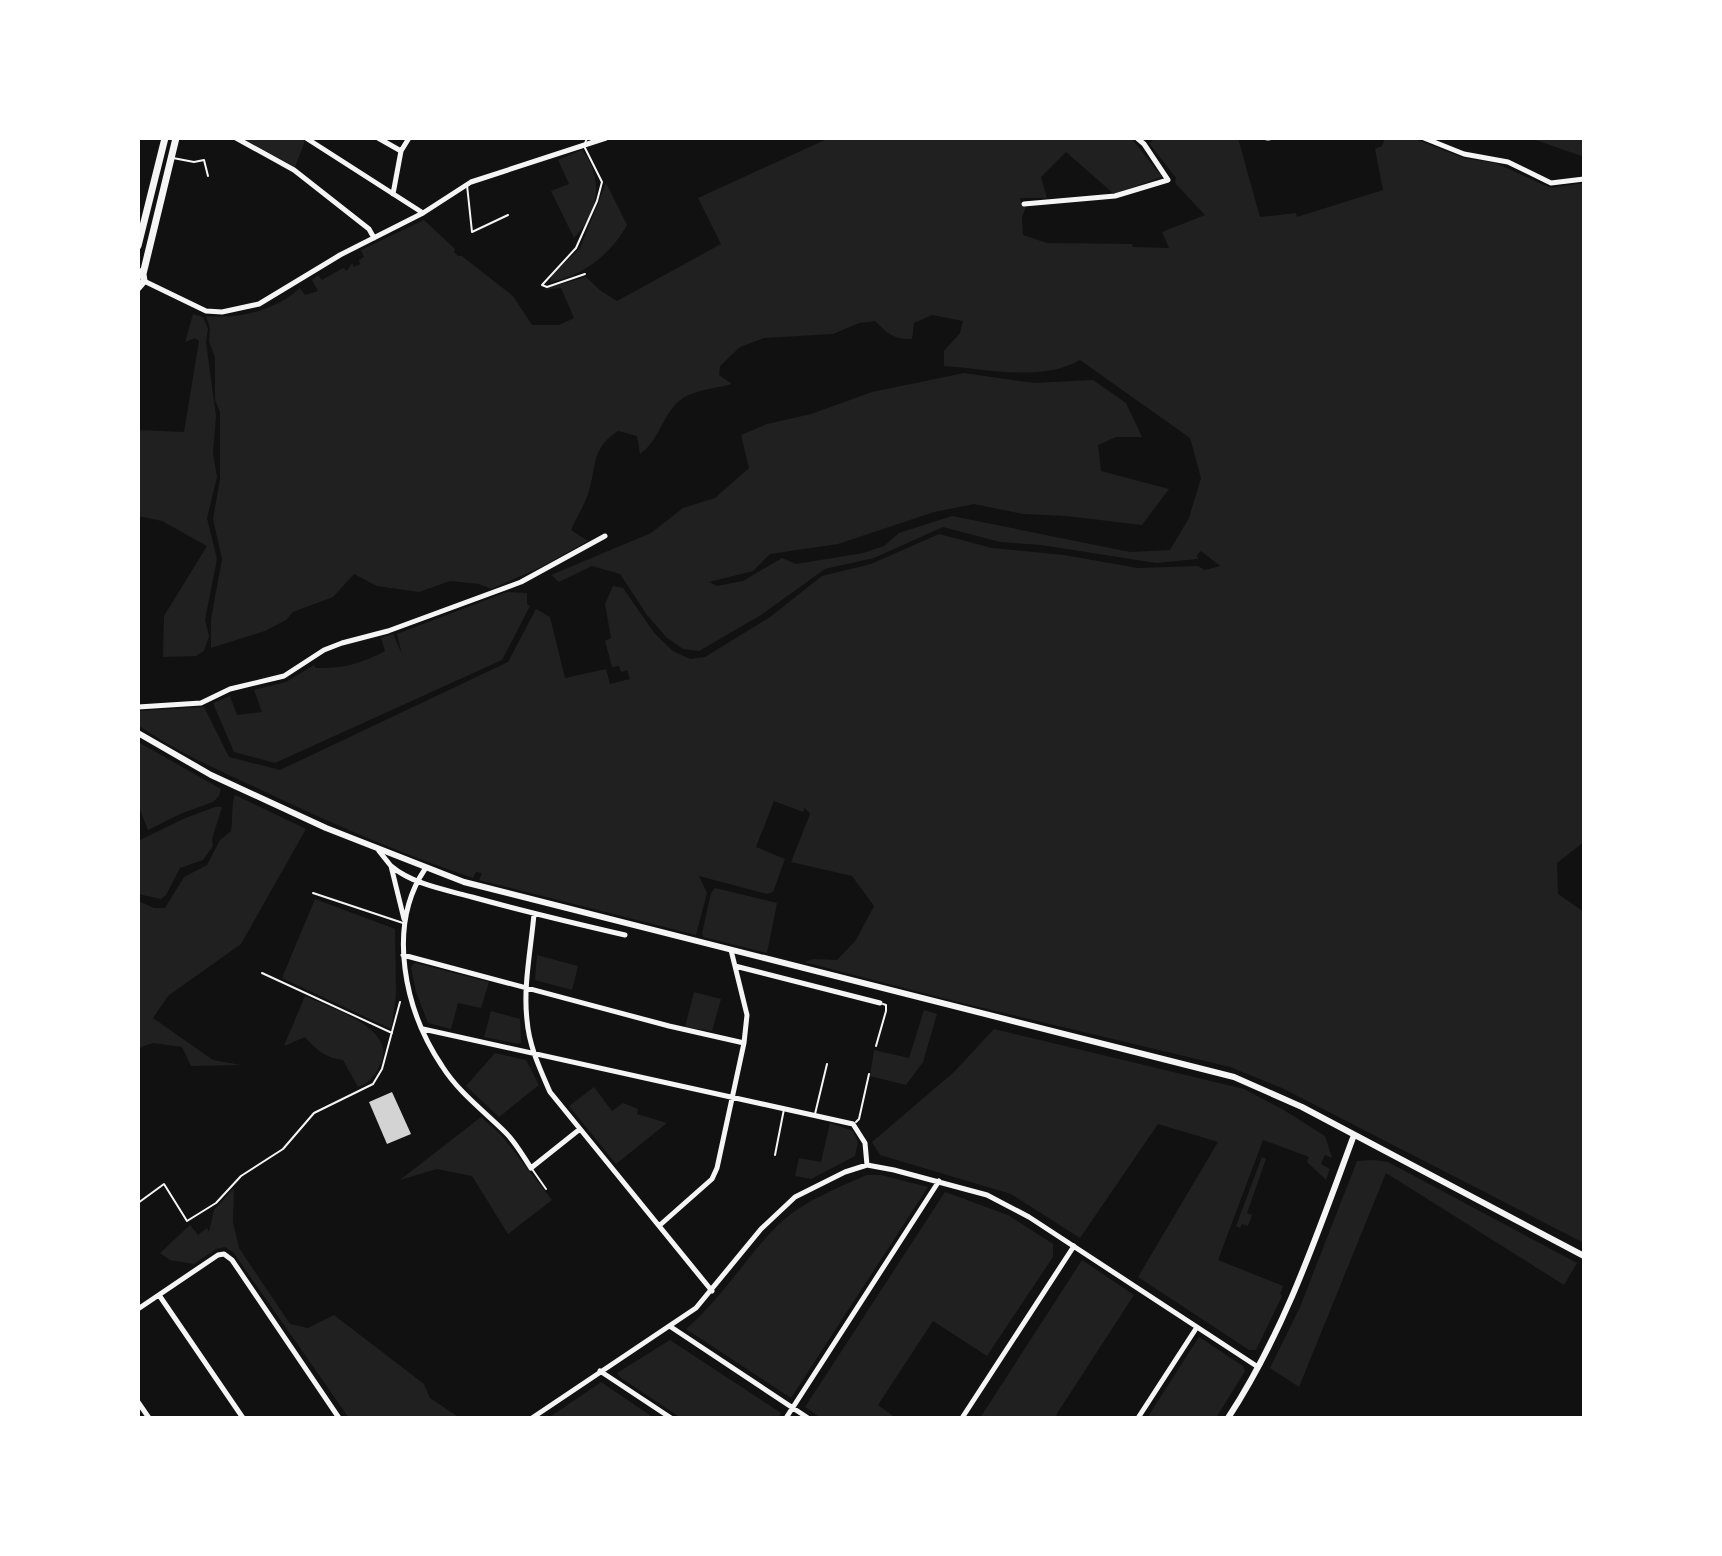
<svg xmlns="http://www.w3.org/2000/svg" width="1722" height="1556" font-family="Lato,sans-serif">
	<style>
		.green { fill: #202020 }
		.building { fill: #d3d3d3 }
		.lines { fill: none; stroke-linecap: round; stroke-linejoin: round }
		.path { stroke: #f5f5f5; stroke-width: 2 }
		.service { stroke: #f5f5f5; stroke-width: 2 }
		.minor { stroke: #f5f5f5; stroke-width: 5 }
		.tertiary { stroke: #f5f5f5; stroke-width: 6 }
		.secondary { stroke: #f5f5f5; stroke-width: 7 }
	</style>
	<rect width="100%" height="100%" fill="#111"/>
	<path class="green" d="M242,138H301L305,141L295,167Z
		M829,138L834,140L840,138H1131L1162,177L1114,194L1066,152L1041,177L1047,198H1020L1022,206L1026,207L1022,217L1023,235L1047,243L1132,244L1133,247L1169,248L1162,232L1205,215L1175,183L1176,178L1149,143L1156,138H1238L1260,217L1296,213L1297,217L1383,190L1375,149L1382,146L1385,138H1412L1464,158L1495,163L1551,188L1584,183V842L1557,863L1558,894L1584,912V1243L1282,1088L1230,1067L958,1002L804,962L814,959L837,960L856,940L874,906L852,876L791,862L810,814L805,808L803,812L774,801L756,847L785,859L773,892L767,894L699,876L707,893L696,935L479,880L482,873L476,872L473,878C399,853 328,822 257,788C216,769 175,751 138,725V711L204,707L229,757L280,770L508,662L536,609L550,617L565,678L606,669L610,684L630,679L627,670L621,672L619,666L612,667L605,641L611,638L605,604L613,586L623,588L655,634L673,651L690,659L705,657L770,617L822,576L871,564L939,534L992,548L1064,555L1138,568L1198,566L1205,570L1220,566L1201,551L1197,555L1198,559L1156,563L1041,545L1000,542L943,527L874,558L825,569L761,615L699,651L683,649L667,638L647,615L620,574L592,566L559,582L551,575L651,533L683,508L715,498L749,468L741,435L767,424L811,414L872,392L964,373L1034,383L1093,380L1126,403L1142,437H1116L1098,445L1101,471L1169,489L1142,525L1066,516L1023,514L974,504L934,512L838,544L770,554L753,571L709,582L717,586L743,581L782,558L796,564L863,553L884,546L899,533L952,516L1130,552L1170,550L1189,518L1201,478L1190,438L1080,360C1042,382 987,369 944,366V351L960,333L963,321L932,315L914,323L912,339C894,340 887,333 875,321L859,323L833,334L764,338L740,347L720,366L719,375L732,384C717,388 696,390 683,398C663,411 660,441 640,454L637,436L618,431C590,449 597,467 588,494C584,506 576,518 571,530L588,541L541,567L491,589L479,584L450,581L419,592L377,586L354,574L333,597L293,612L286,620L265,631L211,648V619L222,559L213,519L220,479V412L215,400V357L209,342L210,328L206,316C239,319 275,311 300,288L305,295L318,291L312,280L318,275L322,280L343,268L347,271L352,263L354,267L360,264L359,260L364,257L361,250L424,220L455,249L454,252L458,256H462L513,296L532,325H559L574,318L561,288L541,290L586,277L601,291L617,301L721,244L698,198Z
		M1530,138H1584V157Z
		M582,150C605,179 598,213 574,238L551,191L569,184L558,160Z
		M606,183L627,225C612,253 582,277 550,282L552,275L580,248Z
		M193,314L203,317L208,329L206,342L216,416L213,453L217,477L207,518L217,559L205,620L209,636L204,651L196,656L163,657L164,616L207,546L162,521L138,516V430L184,432L199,341L195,338L185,342Z
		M507,592L527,593V604L530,606L502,660L275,763L234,752L213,703L230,696L237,715L262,712L254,690L286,682L314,665L316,668C342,669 363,663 385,651L381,638L393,634L402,654L397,634Z
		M138,742L221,789L219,796L213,802L180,814L148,830L138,805Z
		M235,795L306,829L241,944L168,996L153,1018L213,1060L241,1065L191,1066L182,1047L153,1043L138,1048V901L154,908H165L184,877L207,865L220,840L231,831C233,818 231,807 235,795Z
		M215,807H222L212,839L213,846L203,860L180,868L166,895L161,899L138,894V841L183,819Z
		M715,888L777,903L767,953L703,937L702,933L711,893Z
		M315,899L395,929L396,996L391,1029L282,978Z
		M537,955L578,966L572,990L535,980Z
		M415,963L489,982L481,1008L458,1003L451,1029L428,1023L416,992L411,967Z
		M694,992L721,999L712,1031L685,1027Z
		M305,996C330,1008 399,1028 380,1065C375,1076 369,1083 358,1087L343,1060C326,1058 316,1050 305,1037L284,1046Z
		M924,1010L937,1014L923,1062L906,1085L870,1076L874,1050L909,1058Z
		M491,1011L520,1019L521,1043L518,1044L484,1037Z
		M994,1029L1244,1089L1282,1109L1325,1136L1332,1158L1325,1155L1321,1164L1330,1169L1326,1180L1307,1162L1309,1157L1263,1140L1218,1260L1283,1286L1280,1294L1282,1296L1256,1350H1249L1138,1277L1218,1142L1158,1124L1080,1238L1011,1194L880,1155L872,1142L954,1072Z
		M495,1053L526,1060L539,1085L499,1117L466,1086Z
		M594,1087L612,1111L623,1103L638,1109L637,1114L667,1123L616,1164L569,1106Z
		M481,1117L502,1136L552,1200L508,1234L472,1176L437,1169L400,1180Z
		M830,1123L853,1131L858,1142L855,1156L811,1179L795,1176L799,1158L821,1162Z
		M1262,1157L1266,1159L1247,1213L1252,1215L1248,1226L1242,1224L1240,1228L1236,1226Z
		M1374,1160L1388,1162L1577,1263L1564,1285L1386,1173L1299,1387L1270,1368L1300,1307L1357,1161Z
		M867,1175H881L928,1187L791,1398L686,1329C721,1299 744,1260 776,1227C801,1202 835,1189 867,1175Z
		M234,1188L233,1222L239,1248L290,1324L308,1328L334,1315L424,1384L430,1398L460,1418H349L233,1252L225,1247L216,1249L194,1264L170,1260L160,1253L190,1225L198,1235L207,1228L209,1232L214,1210Z
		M945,1192L1008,1215L1053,1244V1257L987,1356L933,1321L878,1405L896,1418H821L805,1407Z
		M1082,1260L1134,1295L1056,1415L1060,1418H980Z
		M1199,1337L1243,1366L1245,1371L1216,1418H1147Z
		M670,1340L781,1413L778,1418H681L621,1378L617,1373Z
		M601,1382L654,1418H548L597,1385Z"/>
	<path class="building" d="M392,1092L411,1134L387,1144L369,1102Z"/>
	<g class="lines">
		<path class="path" d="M262,973L392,1033
			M138,1203L164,1184L187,1221L216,1203L241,1176L283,1149L314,1113L373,1084L382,1069L400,1002"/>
		<path class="service" d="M173,158L194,162L204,160L208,176
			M467,185L472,232L508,215
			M585,274L547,287L542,285L576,248L597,201L602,182L584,146L587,138
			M313,893L403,923
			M876,1046L886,1011V1005L883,1004
			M815,1114L827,1064
			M856,1122L859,1119L869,1074
			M775,1155L784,1109
			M532,1169L546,1189"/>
		<path class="minor" d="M236,138L294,170L369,229L374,238
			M306,138L423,213
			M378,138L401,151
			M1267,138H1269
			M1424,138L1464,154L1508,162L1551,183L1584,179
			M393,194L401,151L409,138
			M1024,204L1115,196L1168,180L1144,144L1137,138
			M144,281L206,311L222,312L259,304L340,255L423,213L471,182L606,138
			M138,707L201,703L230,689L284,676L324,650L342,643L388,631L521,582L605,536
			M379,851L391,866L404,919
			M391,866C412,884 446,890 472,897C523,911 573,923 625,935
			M425,869C386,927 405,1011 442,1066C459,1093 484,1111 506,1133C516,1143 523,1156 531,1168L580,1129
			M534,914C531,949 523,986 527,1020C529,1046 540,1069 550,1092L712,1291
			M403,955L669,1026L744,1043
			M735,966L880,1003
			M423,1029L853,1124L865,1143L867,1165
			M660,1225L712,1179L717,1168L744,1043L747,1015L731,950
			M159,1295L243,1418
			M138,1309L218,1255L224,1254L232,1260L339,1418
			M671,1327L808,1418
			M600,1371L671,1418
			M138,1402L149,1418
			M532,1418L696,1308L761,1229L795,1197L845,1172L867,1165L894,1170L987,1195L1029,1217L1258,1367
			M786,1418L939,1181
			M962,1418L1074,1246
			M1138,1418L1197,1327"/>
		<path class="tertiary" d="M138,733L211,775L326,828L464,882L1234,1077L1302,1107L1584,1256
			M1228,1418C1285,1331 1318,1232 1354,1135"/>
		<path class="secondary" d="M138,246L165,138
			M138,271L143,274L144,281L138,288
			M143,274L176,138"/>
	</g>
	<rect width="1722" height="1556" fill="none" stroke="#ffffff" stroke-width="280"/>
</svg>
